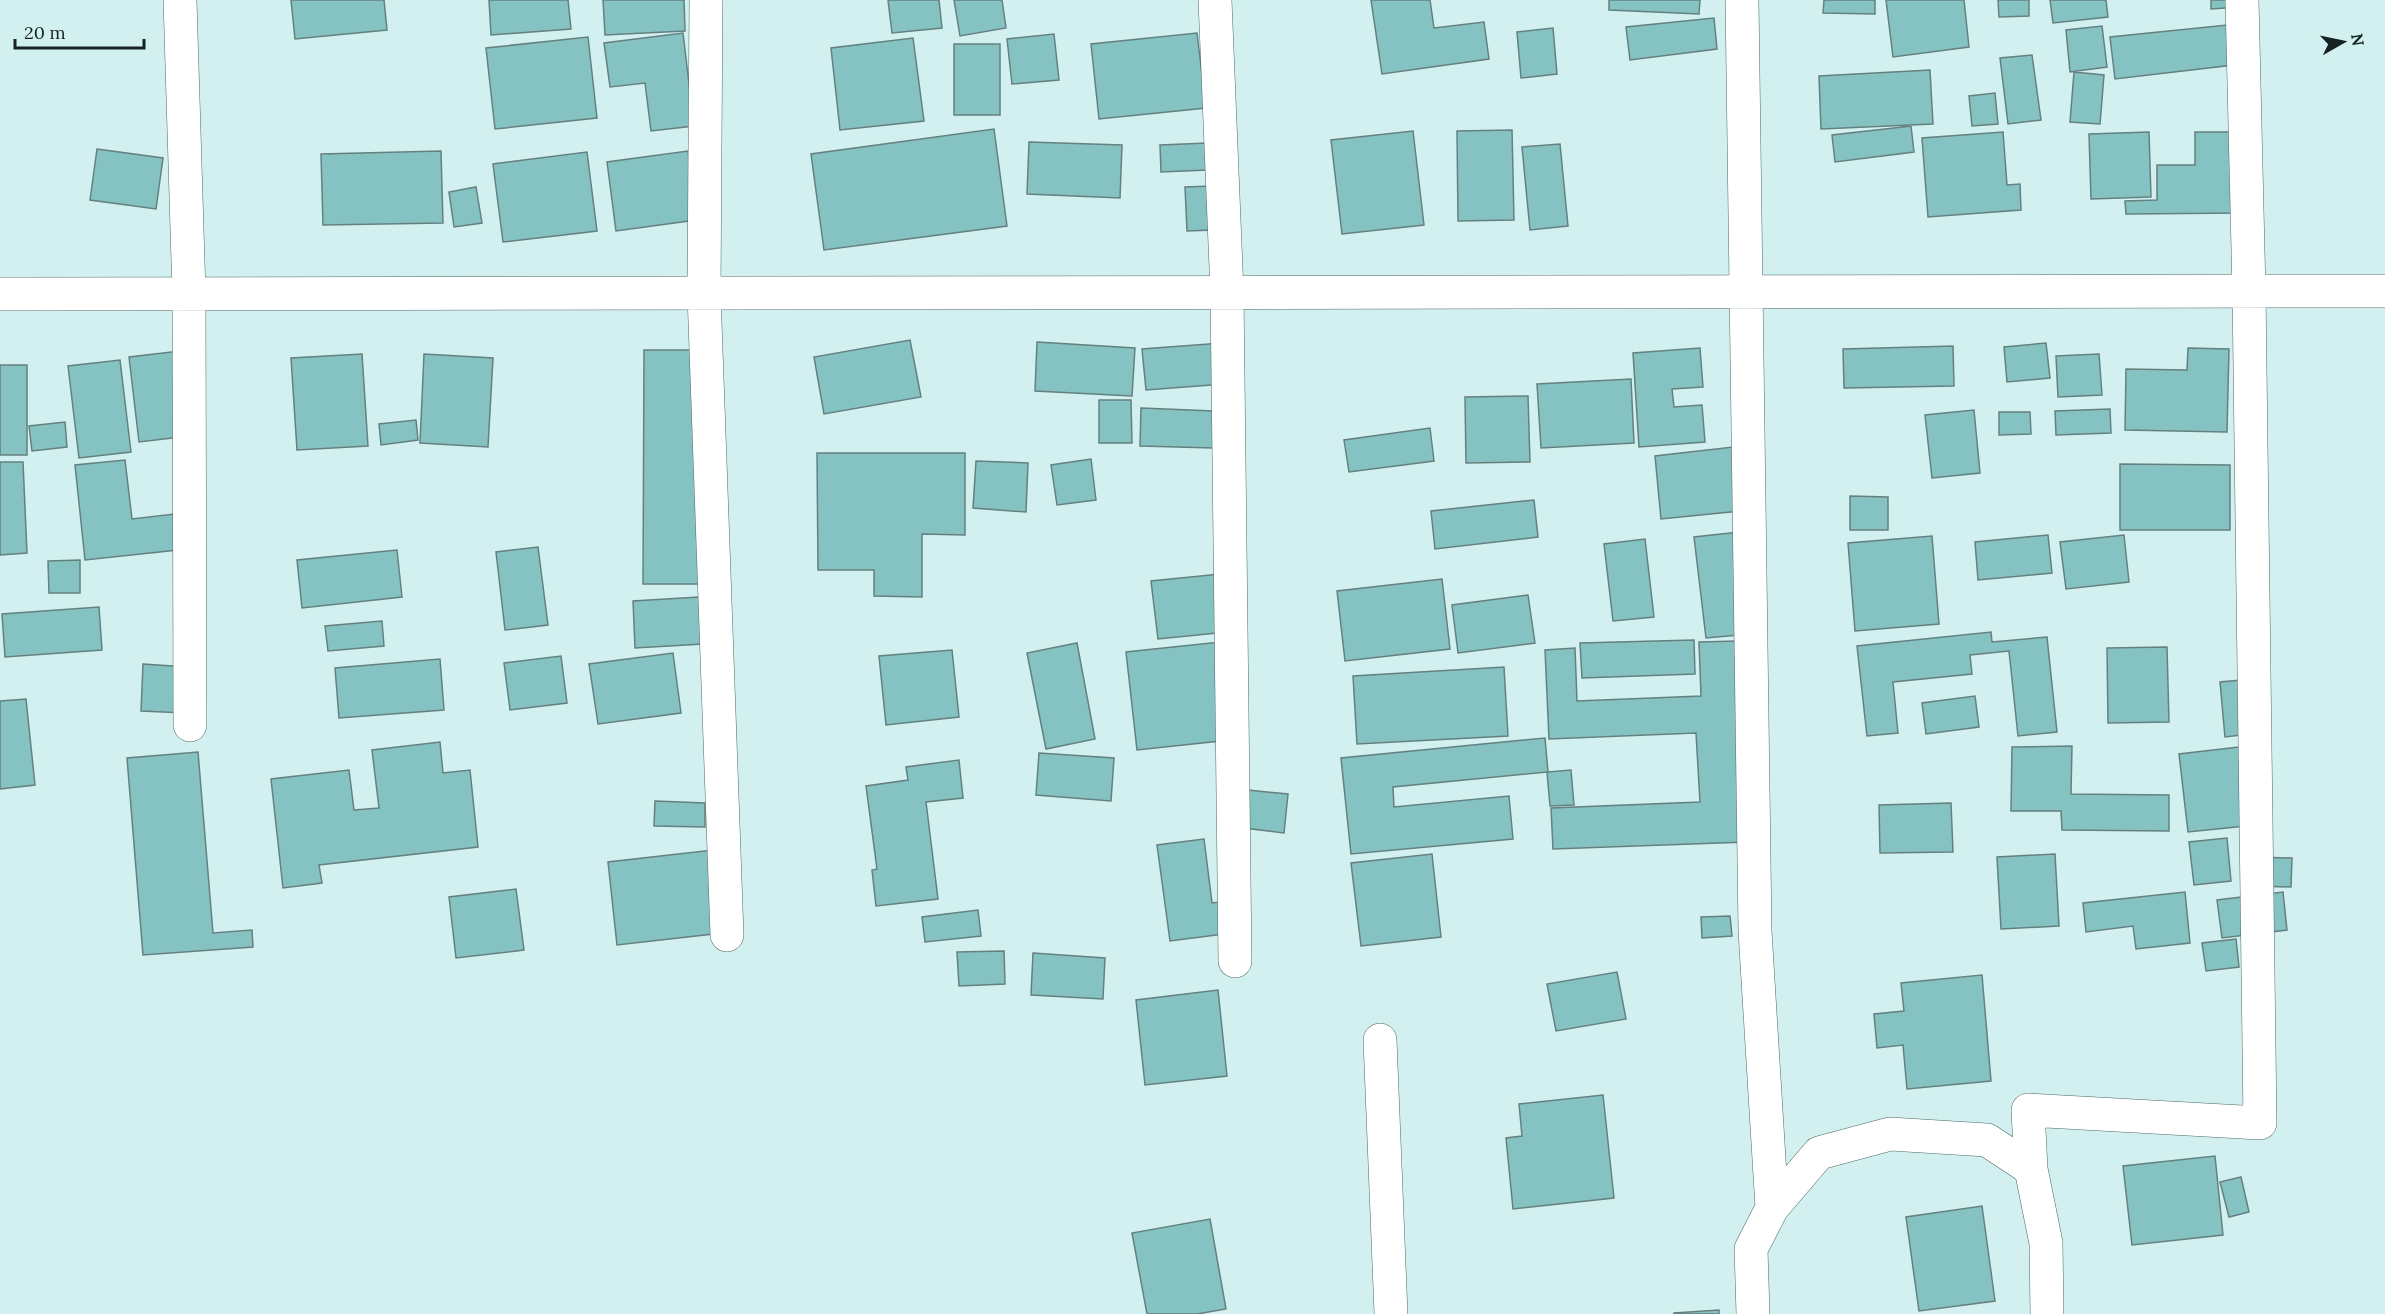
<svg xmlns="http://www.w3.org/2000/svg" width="2385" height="1314" font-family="Lora,serif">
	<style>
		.building { fill: #84c3c2; stroke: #65807f; stroke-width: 1.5 }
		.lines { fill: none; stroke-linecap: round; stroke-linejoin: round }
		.minor-casing { stroke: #4e6968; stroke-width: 34 }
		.minor { stroke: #fff; stroke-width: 33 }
	</style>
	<rect width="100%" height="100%" fill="#d1f0ef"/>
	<path class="building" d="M291,0H384L387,30L295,39Z
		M489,0H568L571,29L491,35Z
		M603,0H684L685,31L605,35Z
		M888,0H939L942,28L892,33Z
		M954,0H1002L1006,28L960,36Z
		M1371,0H1430L1434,28L1484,22L1489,59L1382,74Z
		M1609,0H1700L1699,14L1609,10Z
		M1824,0H1875V14L1823,13Z
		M1886,0H1964L1969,47L1893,57Z
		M1998,0H2029V16L1999,17Z
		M2050,0H2106L2108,17L2053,23Z
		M2211,0H2240V7L2211,9Z
		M1714,18L1717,49L1630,60L1626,27Z
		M2237,24L2242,64L2115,79L2110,37Z
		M2102,26L2107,67L2070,72L2066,30Z
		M1553,28L1557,74L1521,78L1517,32Z
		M683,33L694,126L651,131L645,83L610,87L604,43Z
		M1197,33L1206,108L1099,119L1091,44Z
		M1054,34L1059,80L1012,84L1007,39Z
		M588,37L597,118L495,129L486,48Z
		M913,38L924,121L840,130L831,48Z
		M954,44H1000V115H954Z
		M2032,55L2041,120L2008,124L2000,58Z
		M1930,70L1933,124L1821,129L1819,76Z
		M2074,72L2104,75L2100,124L2070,122Z
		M1995,93L1998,124L1972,126L1969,96Z
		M1911,126L1914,152L1835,162L1832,135Z
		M994,129L1007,226L824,250L811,154Z
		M1512,130L1514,220L1458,221L1457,131Z
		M1413,131L1424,225L1342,234L1331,140Z
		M2003,132L2007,185L2020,184L2021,210L1928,217L1922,138Z
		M2149,132L2151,197L2091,199L2089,134Z
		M2195,132H2242L2243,213L2126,214L2125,201L2157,200V165H2195Z
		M1029,142L1122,145L1120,198L1027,194Z
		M1207,143L1208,170L1161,172L1160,145Z
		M1560,144L1568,226L1530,230L1522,147Z
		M97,149L163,158L156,209L90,200Z
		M441,151L443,223L323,225L321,154Z
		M688,151L696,220L616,231L607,162Z
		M587,152L597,231L503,242L493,164Z
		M1211,186L1213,230L1187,231L1185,187Z
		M476,187L482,223L454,227L449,192Z
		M910,340L921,397L824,414L814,357Z
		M1037,342L1135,348L1132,396L1035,391Z
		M1222,343L1224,384L1146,390L1142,349Z
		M2046,343L2050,378L2007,382L2004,347Z
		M1953,346L1954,386L1844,388L1843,349Z
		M1700,348L1703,387L1672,389L1674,407L1702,405L1705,442L1639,447L1633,353Z
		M2188,348L2229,349L2227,432L2125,430L2126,369L2187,370Z
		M644,350H703L702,584H643Z
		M180,351L189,436L139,442L129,357Z
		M362,354L368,446L297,450L291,358Z
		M424,354L493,358L488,447L420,443Z
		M2099,354L2102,395L2058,397L2056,356Z
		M120,360L131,452L79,458L68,366Z
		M0,365H27V455H0Z
		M1631,379L1634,443L1541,448L1537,384Z
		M1528,396L1530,462L1466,463L1465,397Z
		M1099,400H1131L1132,443H1099Z
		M1141,408L1214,411L1213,448L1140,446Z
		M2110,409L2111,433L2056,435L2055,411Z
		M1974,410L1980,473L1932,478L1925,415Z
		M1999,412H2030L2031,434L1999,435Z
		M416,420L418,440L381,445L379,424Z
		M65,422L67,447L32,451L29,426Z
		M1430,428L1434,461L1349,472L1344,440Z
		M1733,447L1740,511L1661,519L1655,456Z
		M817,453H965V535L922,534V597L874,596V570H818Z
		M1091,459L1096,500L1057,505L1051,465Z
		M125,460L132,519L183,513L187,549L85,560L75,465Z
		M976,461L1028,463L1026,512L973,508Z
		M0,462H23L27,553L0,555Z
		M2120,464L2230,465V530H2120Z
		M1850,496L1888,497V530H1850Z
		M1534,500L1538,537L1435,549L1431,511Z
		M1739,532L1750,634L1706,638L1694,537Z
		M2048,535L2052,573L1978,580L1975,542Z
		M2124,535L2129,582L2066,589L2060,542Z
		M1932,536L1939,624L1855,631L1848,543Z
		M1645,539L1654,617L1613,621L1604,544Z
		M538,547L548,625L505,630L496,552Z
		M397,550L402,597L302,608L297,560Z
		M80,560V593H49L48,561Z
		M1220,574L1227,632L1158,639L1151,581Z
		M1442,579L1450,649L1345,661L1337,591Z
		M1528,595L1535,643L1458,653L1452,605Z
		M699,597L703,644L635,648L633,601Z
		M99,607L102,650L5,657L2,614Z
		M382,621L384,646L328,651L325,626Z
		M1991,632L1992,642L2047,637L2057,732L2018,736L2009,651L1970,655L1972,674L1893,682L1898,733L1867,736L1857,646Z
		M1694,640L1695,674L1582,678L1580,643Z
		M1738,641L1747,842L1553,849L1551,808L1700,802L1696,733L1549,739L1545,650L1575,648L1577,701L1701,696L1699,642Z
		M1220,642L1230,740L1137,750L1126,652Z
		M1077,643L1095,739L1046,749L1027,653Z
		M2167,647L2169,722L2108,723L2107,648Z
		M952,650L959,717L886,725L879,656Z
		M673,653L681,713L598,724L589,664Z
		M561,656L567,703L510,710L504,663Z
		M440,659L444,710L339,718L335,668Z
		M143,664L187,667L185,713L141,711Z
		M1504,667L1508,736L1357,744L1353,676Z
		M2252,679L2258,733L2225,737L2220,682Z
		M1975,696L1979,727L1926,734L1922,703Z
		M26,699L35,785L0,789V701Z
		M1545,738L1548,772L1571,770L1574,805L1550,806L1547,772L1393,787L1394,807L1509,796L1513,839L1351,854L1341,758Z
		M440,742L443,773L470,770L478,847L319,865L322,883L283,888L271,779L349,770L354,810L379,808L372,750Z
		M2256,745L2265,824L2188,832L2179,754Z
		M2072,746L2071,794L2169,795V831L2062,830L2061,811H2011L2012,747Z
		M198,752L213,933L252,930L253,947L143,955L127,758Z
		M1039,753L1114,758L1111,801L1036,795Z
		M959,760L963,798L926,802L938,899L876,906L872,870L877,869L866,786L908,780L906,767Z
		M1248,790L1288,794L1284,833L1244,828Z
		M655,801L705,803V827L654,826Z
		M1951,803L1953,852L1880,853L1879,805Z
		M2227,838L2231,881L2194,885L2189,842Z
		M1204,839L1212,903L1242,899L1247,931L1170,941L1157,845Z
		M722,849L731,932L617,945L608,862Z
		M1432,854L1441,937L1361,946L1351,863Z
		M2055,854L2059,926L2001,929L1997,857Z
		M2255,857L2292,858L2291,887L2254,886Z
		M516,889L524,950L456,958L449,897Z
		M2185,892L2190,943L2136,949L2133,926L2086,932L2083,903Z
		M2283,892L2287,930L2222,938L2217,900Z
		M978,910L981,936L925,942L922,917Z
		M1730,916L1732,936L1702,938L1701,917Z
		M2236,939L2239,967L2206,971L2202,943Z
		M1004,951L1005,984L959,986L957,952Z
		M1033,953L1105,958L1103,999L1031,995Z
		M1617,972L1626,1019L1556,1031L1547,984Z
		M1982,975L1991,1081L1907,1089L1903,1045L1877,1048L1874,1014L1904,1011L1901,983Z
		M1218,990L1227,1076L1145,1085L1136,1000Z
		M1603,1095L1614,1198L1513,1209L1506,1138L1522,1136L1519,1104Z
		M2215,1156L2223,1235L2132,1245L2123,1166Z
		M2241,1177L2249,1212L2229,1217L2220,1182Z
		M1982,1206L1995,1301L1919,1311L1906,1217Z
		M1210,1219L1226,1309L1197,1314H1147L1132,1233Z
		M1719,1310V1314H1674V1313Z"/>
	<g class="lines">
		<g class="minor-casing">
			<path id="minor" d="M180,0L189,294L190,725
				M706,0L704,294L727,935
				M1215,0L1227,293L1235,961
				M1742,0L1755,931L1772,1208
				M0,294L2385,291
				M1380,1040L1391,1314
				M1753,1314L1751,1249L1772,1208L1819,1153L1890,1134L1987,1140L2031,1169
				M2047,1314L2046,1243L2031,1169L2028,1110L2260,1123L2249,292L2242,0"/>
		</g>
		<use href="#minor" class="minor"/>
	</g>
	<g transform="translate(2343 42) rotate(81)" stroke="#d1f0ef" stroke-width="4.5" paint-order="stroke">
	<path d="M0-4.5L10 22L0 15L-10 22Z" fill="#172222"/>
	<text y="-9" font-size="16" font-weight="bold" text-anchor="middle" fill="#172222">N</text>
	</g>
	<path d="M15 39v9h129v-9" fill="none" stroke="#172222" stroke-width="3"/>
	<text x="24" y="39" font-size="18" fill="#172222" stroke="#d1f0ef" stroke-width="4.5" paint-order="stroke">20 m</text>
</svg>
